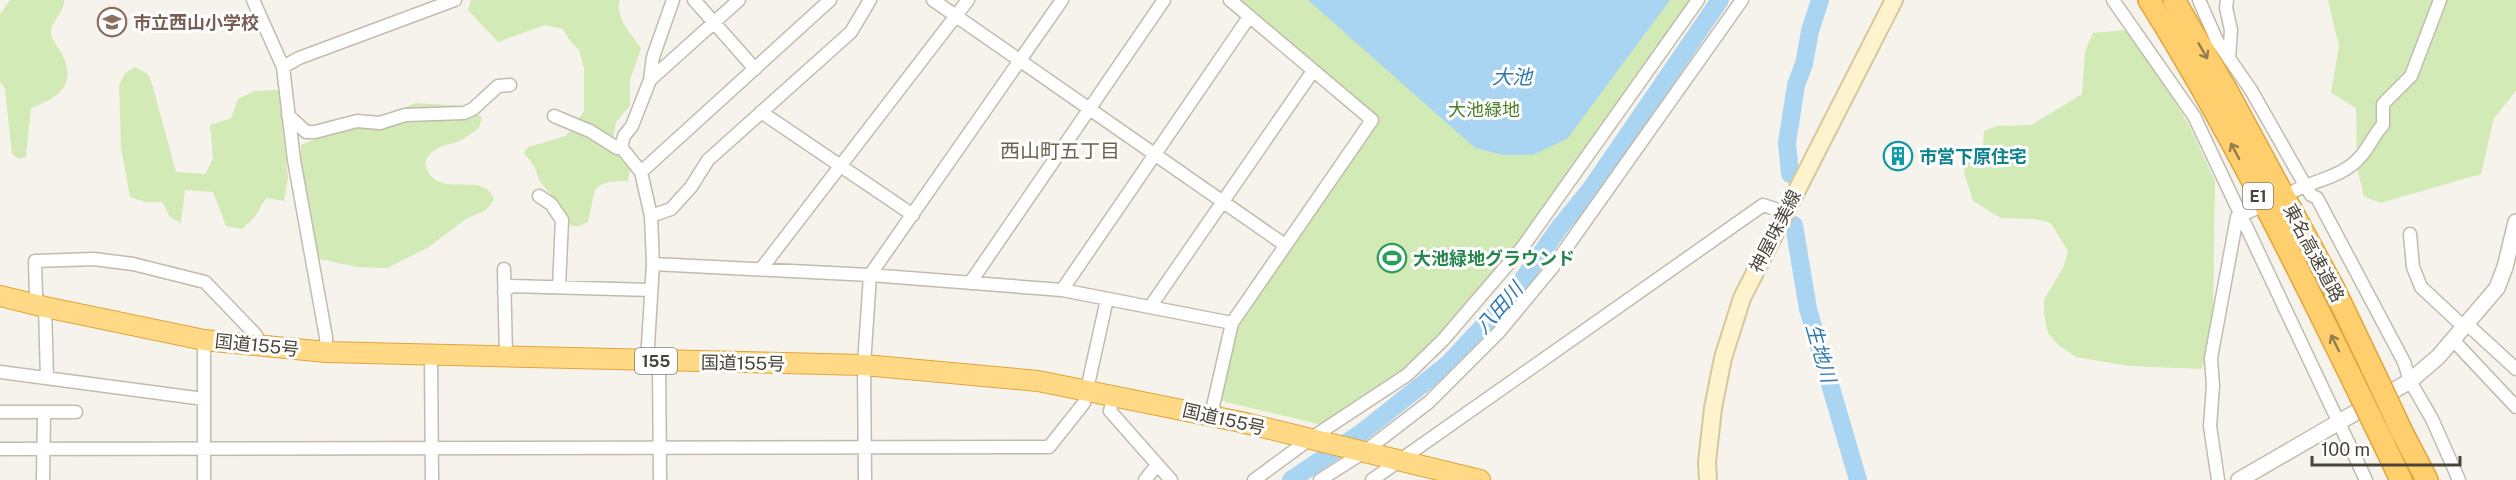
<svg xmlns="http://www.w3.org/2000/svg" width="2516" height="480" font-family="'Public Sans','Noto Sans JP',sans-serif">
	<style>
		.green { fill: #d2eab5 }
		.water { fill: #a9d4f2 }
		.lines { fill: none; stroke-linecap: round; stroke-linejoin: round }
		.river { stroke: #a9d4f2; stroke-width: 18 }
		.minor-casing { stroke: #c2bbae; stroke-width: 15 }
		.tertiary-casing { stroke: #c2bbae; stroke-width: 18 }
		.secondary-casing { stroke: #d6c79b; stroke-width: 20 }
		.trunk-casing { stroke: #e0a43c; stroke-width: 22 }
		.motorway-casing { stroke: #e0a43c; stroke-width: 24 }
		.minor { stroke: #fff; stroke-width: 12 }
		.tertiary { stroke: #fff; stroke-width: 15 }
		.secondary { stroke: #fff3cd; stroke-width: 16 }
		.trunk { stroke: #ffd985; stroke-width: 20 }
		.motorway { stroke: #ffcf6e; stroke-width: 21 }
		.motorway-bridge-casing { stroke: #e0a43c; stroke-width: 24; stroke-linecap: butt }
		.motorway-bridge { stroke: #ffcf6e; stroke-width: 21 }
		.oneway { stroke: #937c4e }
		.labels { text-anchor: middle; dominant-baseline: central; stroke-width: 6; stroke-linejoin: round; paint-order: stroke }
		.shield { fill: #fff; stroke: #817c74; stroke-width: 1.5 }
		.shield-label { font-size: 16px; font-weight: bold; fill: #4b4439 }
		.education-label { font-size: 18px; font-weight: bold; fill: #785e54; stroke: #fff; text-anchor: start }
		.park-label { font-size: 18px; fill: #4a7f2a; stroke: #fff }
		.culture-label { font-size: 18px; font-weight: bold; fill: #0d838f; stroke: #fff; text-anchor: start }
		.street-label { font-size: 18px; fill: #4b4439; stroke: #fff }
		.leisure-label { font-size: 18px; font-weight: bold; fill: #27864d; stroke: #fff; text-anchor: start }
		.water-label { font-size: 20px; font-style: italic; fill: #2e7ab2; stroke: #fff }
		.neighbourhood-label { font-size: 20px; fill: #6e6250; stroke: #fff }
	</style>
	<rect width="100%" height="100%" fill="#f6f3ec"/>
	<path class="green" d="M10,0H64C64,14 49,24 51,34C52,40 59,48 62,54C78,86 57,98 31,108L26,157L19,159L12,154L5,89L0,82V14Z
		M471,0H620C614,17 632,35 641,48L630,80V106L616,122L611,148L630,170L628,181C586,181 597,192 588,222L580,226H571L556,201L540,182L534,166L524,153L528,147L566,136L584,111V68L579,50L570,41L563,29L545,25L498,42L468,10Z
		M1238,0H1690L1522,243L1441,338L1405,373L1327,426L1218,400L1231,340L1241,318L1378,120Z
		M2328,0H2516V91L2494,118L2481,174L2380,203L2364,196L2357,168L2356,108L2331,93L2339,46Z
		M2124,30L2139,42L2189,125L2215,181L2213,322L2209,356L2201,369L2129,366L2076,357L2058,345L2048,333L2044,314V299L2063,268L2068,251L2051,223L2035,219L2001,218L1973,201L1964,172L1967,157L1983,147L1984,131L1997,126L2031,125L2082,94L2085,51L2093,33Z
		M135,67L148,74L152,84L176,172L205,174L213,159L210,125L231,118L238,99L255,91L279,90L288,178L284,201L266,198L254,218L242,229L226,226L213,192L185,190L181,223L170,217L162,202H146L130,197L121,147L119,85L125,73Z
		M415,103L466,106L482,117L479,128C473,132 466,138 459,141C444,147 431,146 425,163C427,167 428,173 431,176C448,195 486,172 494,200L486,210L466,219L427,248L387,268L357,267L315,258L301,188V145L343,128L384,117Z"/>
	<path class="water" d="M1308,0H1670L1567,139L1532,155H1503L1475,148Z"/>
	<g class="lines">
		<path class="river" d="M1790,174L1787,143L1796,85L1804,64L1810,31L1820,0
			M1794,225L1808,309L1858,480
			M1291,480L1361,433L1448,364L1512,295L1559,228L1590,190L1720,0"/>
		<g class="minor-casing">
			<path id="minor" d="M253,0L283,67L294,160L326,337V352
				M694,0L755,69
				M933,0L1285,245
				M2113,0L2194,116L2366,480
				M2199,0L2217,41L2251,90L2305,185L2311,195L2317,198L2404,362L2410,381L2432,419L2459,480
				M2227,0L2226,8L2231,30L2229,59
				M283,67L299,58L455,0
				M650,80L739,0
				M761,112L913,215
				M288,115L306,132H315L357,121L380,123L405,115L464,113L473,109L498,86L510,85
				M554,116L590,131L617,148L621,147L641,172L651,216L653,264L647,361
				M621,147L624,136L632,126L650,80L653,57L673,0
				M641,172L830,0
				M2294,191C2316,180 2345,176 2361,156C2370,146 2374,134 2383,125V104L2411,76L2440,0
				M539,196L551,204L562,220L559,287
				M651,216L671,209L691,187L708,160L851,32L870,0
				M2410,234L2413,267L2421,287L2465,328
				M653,264L870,275L1062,290L1232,323
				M504,269L506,358
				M761,269L968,0
				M970,283L1164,0
				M1062,290L1249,17
				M504,292L511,286L651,290
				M34,304L36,295L35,261L94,259L133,264L205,282L256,335L260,346
				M45,307L47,378
				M1150,307L1313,71
				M2468,325L2516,369
				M204,340V480
				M2454,341L2516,407
				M431,356L432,480
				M659,362L660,480
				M0,372L204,399
				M1114,395L1110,411L1171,480
				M0,412H76
				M1211,415L1232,323L1372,120L1230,0
				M0,449L1049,447L1084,403L1107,299
				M43,480L44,412
				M865,480L864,365L870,275L1062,0
				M1145,480L1157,465
				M1254,480L1310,439L1407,375L1443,340L1522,248L1698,0
				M1320,480L1364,452L1429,402L1499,332L1552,268L1742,0
				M1372,480L1763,205L1784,212
				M2218,480L2210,426L2213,386L2211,358L2237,217L2255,209"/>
		</g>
		<g class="tertiary-casing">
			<path id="tertiary" d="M2239,480L2410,381L2438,357L2497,288L2505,267L2516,222"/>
		</g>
		<g class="secondary-casing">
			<path id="secondary" d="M1708,480L1707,462L1713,408L1723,358L1742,298L1894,0"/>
		</g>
		<g class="trunk-casing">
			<path id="trunk" d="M0,296L45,307L204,340L326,352L864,365L1038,381L1241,422L1480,480"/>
		</g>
		<g class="motorway-casing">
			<path id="motorway" d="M2149,0C2228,126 2295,262 2360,395
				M2174,0L2227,91L2334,289L2380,385
				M2401,430L2427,480
				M2382,440L2401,480"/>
		</g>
		<use href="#minor" class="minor"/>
		<use href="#tertiary" class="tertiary"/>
		<use href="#secondary" class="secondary"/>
		<use href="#trunk" class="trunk"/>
		<use href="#motorway" class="motorway"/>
		<g class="motorway-bridge-casing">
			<path id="motorway-bridge" d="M2380,385L2401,430
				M2360,395L2382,440"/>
		</g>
		<use href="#motorway-bridge" class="motorway-bridge"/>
	</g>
	<defs><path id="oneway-shaft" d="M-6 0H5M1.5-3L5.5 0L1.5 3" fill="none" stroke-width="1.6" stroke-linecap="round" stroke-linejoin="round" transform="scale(1.5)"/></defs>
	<g class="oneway">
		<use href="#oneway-shaft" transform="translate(2203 51) rotate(60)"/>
		<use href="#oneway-shaft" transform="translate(2235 151) rotate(-118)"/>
		<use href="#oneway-shaft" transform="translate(2335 343) rotate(-116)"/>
	</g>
	<defs>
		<g id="school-ring" transform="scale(1.5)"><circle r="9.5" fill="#fff" stroke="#8d6e63" stroke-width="1.5"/><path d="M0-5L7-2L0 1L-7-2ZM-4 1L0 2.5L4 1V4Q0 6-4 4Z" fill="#8d6e63"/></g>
		<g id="building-ring" transform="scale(1.5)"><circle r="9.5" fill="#fff" stroke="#0f9aa8" stroke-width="1.5"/><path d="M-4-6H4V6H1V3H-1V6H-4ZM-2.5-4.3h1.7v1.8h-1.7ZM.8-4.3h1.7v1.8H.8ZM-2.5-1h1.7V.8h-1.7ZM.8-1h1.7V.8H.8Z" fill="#0f9aa8"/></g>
		<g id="stadium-ring" transform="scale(1.5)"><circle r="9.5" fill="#fff" stroke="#2e9e5b" stroke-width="1.5"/><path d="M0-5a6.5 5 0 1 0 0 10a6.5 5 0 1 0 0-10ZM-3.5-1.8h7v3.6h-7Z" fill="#2e9e5b"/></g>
	</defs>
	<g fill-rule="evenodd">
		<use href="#school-ring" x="112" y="22"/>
		<use href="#building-ring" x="1898" y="156"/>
		<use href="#stadium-ring" x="1392" y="258"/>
	</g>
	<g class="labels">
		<g class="shield">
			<rect x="2243" y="183" width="30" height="26" rx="4.5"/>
			<rect x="635" y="348" width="42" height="26" rx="4.5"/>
		</g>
		<g class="shield-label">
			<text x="2258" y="196">E1</text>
			<text x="656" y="361">155</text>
		</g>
		<g class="education-label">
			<text x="133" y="22">市立西山小学校</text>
		</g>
		<g class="park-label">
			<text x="1484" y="109">大池緑地</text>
		</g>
		<g class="culture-label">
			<text x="1919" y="156">市営下原住宅</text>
		</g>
		<g class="street-label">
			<text transform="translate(1775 231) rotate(-63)">神屋味美線</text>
			<text transform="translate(2314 253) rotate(62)">東名高速道路</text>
			<text transform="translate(257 345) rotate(6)">国道155号</text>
			<text transform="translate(743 363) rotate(1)">国道155号</text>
			<text transform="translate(1224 419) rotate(13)">国道155号</text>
		</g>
		<g class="leisure-label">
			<text x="1413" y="258">大池緑地グラウンド</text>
		</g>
		<g class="water-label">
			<text x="1512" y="77">大池</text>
			<text transform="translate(1499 308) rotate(-49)">八田川</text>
			<text transform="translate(1821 353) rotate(74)">生地川</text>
		</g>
		<g class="neighbourhood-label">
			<text x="1060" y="151">西山町五丁目</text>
		</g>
	</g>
	<path d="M2312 456v9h148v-9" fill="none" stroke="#4b4439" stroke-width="3"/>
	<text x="2321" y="456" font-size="18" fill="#4b4439" stroke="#ffffff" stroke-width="4.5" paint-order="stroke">100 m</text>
</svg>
